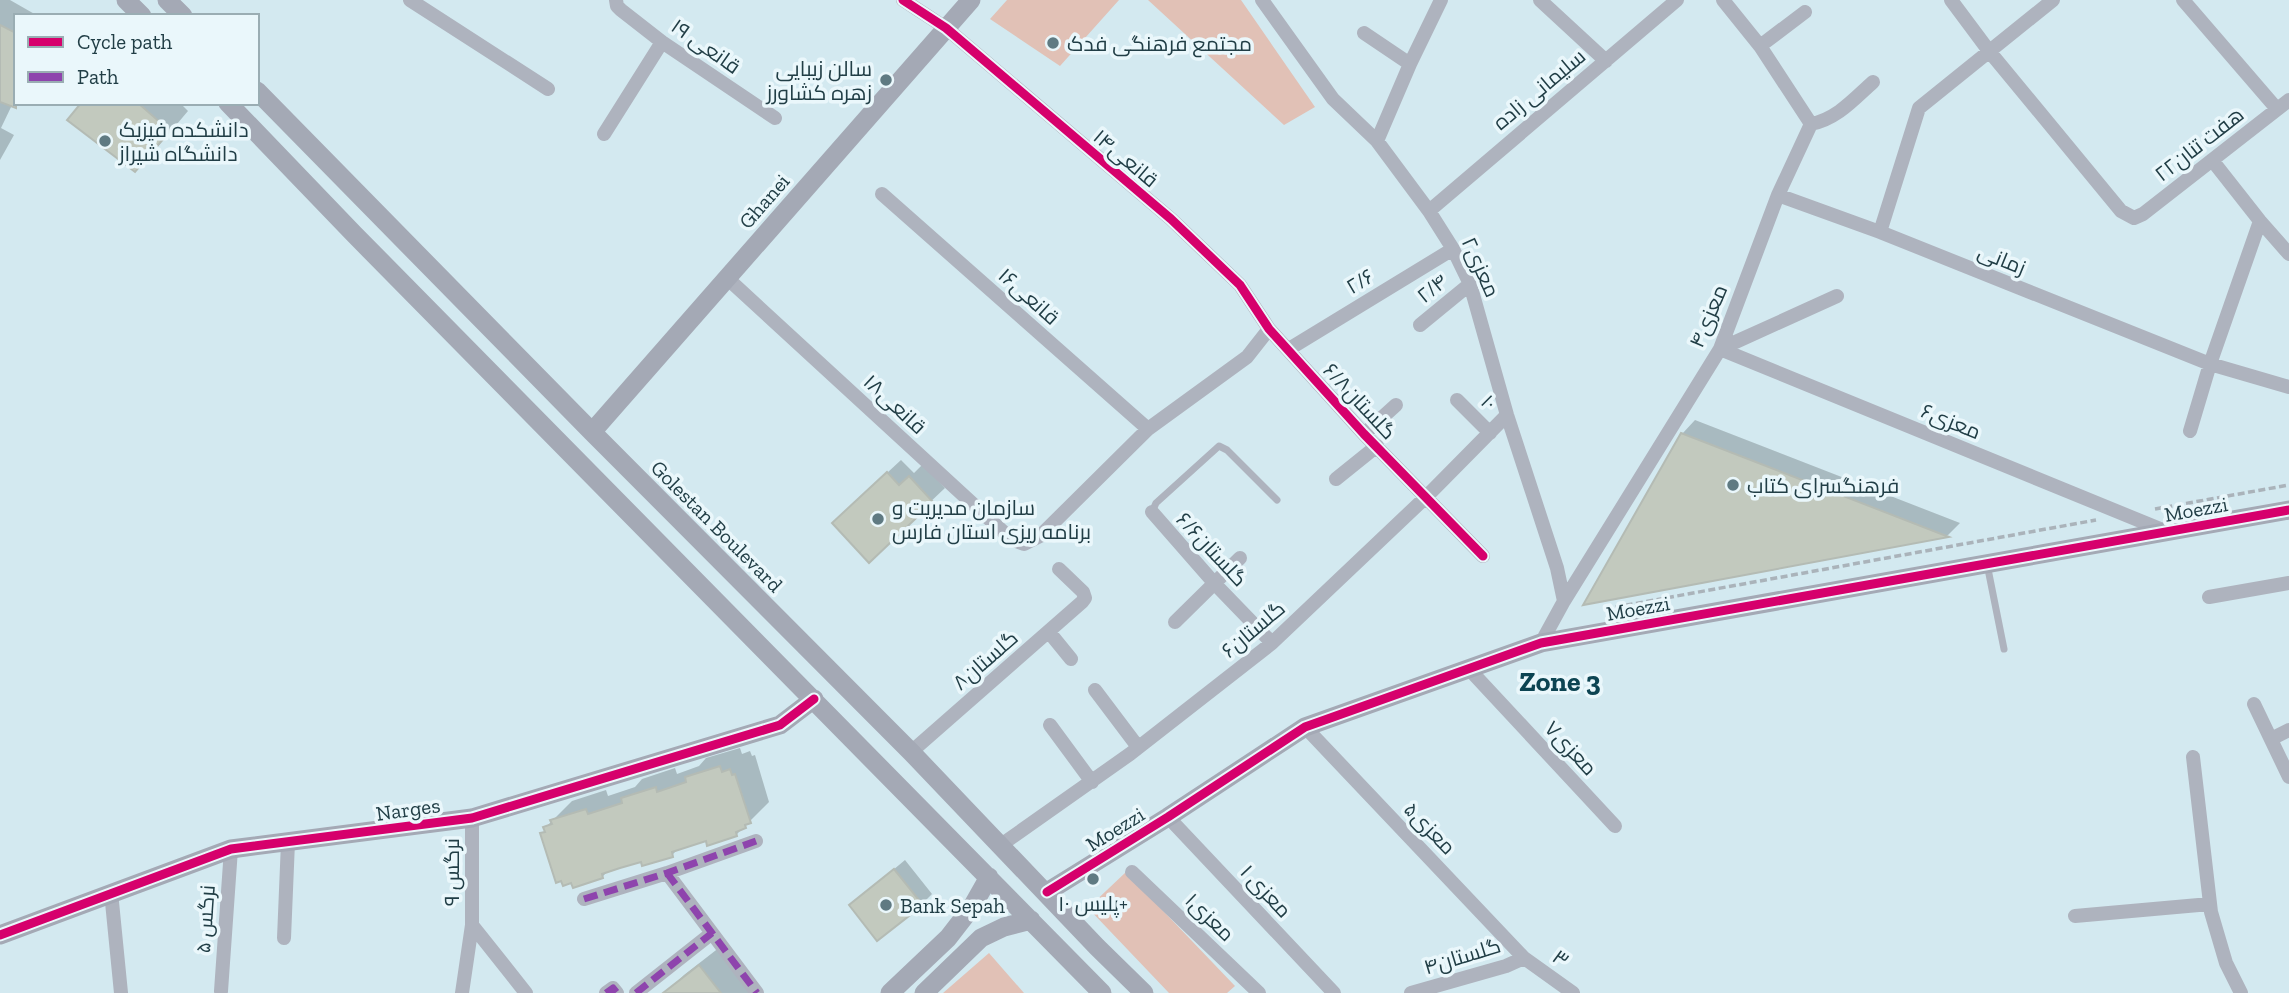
<svg xmlns="http://www.w3.org/2000/svg" width="2289" height="993" font-family="'Zilla Slab',Cairo,serif">
	<style>
		.green { fill: #e1c1b6 }
		.shadow { fill: #0003 }
		.building { fill: #c2c9be; stroke: #b4bbb4; stroke-width: 2 }
		.lines { fill: none; stroke-linecap: round; stroke-linejoin: round }
		.path { stroke: #aab3ba; stroke-width: 3.5; stroke-dasharray: 7 3.5; stroke-linecap: butt }
		.lane { stroke: #aeb3be; stroke-width: 7 }
		.street { stroke: #aeb3be; stroke-width: 14 }
		.secondary { stroke: #a4a9b5; stroke-width: 19 }
		.quiet { stroke: #8e44ad; stroke-width: 7; stroke-dasharray: 14 7; stroke-linecap: butt }
		.cycleway-casing { stroke: #eaf7fb; stroke-width: 13 }
		.cycleway { stroke: #d6006c; stroke-width: 9 }
		.poi-dot { fill: #5f7a82; stroke: #eaf7fb; stroke-width: 2.5 }
		.labels { text-anchor: middle; dominant-baseline: central; stroke-width: 7; stroke-linejoin: round; paint-order: stroke }
		.poi-label { font-size: 21px; fill: #213e46; stroke: #eaf7fb; text-anchor: start }
		.street-label { font-size: 21px; fill: #213e46; stroke: #eaf7fb }
		.district-label { font-size: 28px; font-weight: bold; fill: #0c4452; stroke: #eaf7fb }
	</style>
	<rect width="100%" height="100%" fill="#d3e9f0"/>
	<path class="green" d="M1007,0H1119L1060,66L990,19Z
		M1148,0H1241L1315,107L1284,125Z
		M1126,872L1235,986L1227,993H1169L1088,908Z
		M989,953L1024,993H943Z"/>
	<path class="shadow" d="M0,0H10L38,16H16L17,103L12,105L1,128L14,135L0,160Z
		M83,103H180L188,111L155,150L135,170Z
		M1695,420L1960,523L1948,535L1587,602L1682,434Z
		M901,460L914,473L923,464L945,488L869,560L847,510Z
		M740,748L742,754L750,751L752,756L755,755L769,802L737,834L707,839L679,848L672,855L642,860L609,870L602,877L542,834L546,830L545,828L572,801L606,790L608,796L635,787L642,779L675,768L677,774L699,766L706,758Z
		M905,860L932,894L922,904L851,905Z
		M720,947L755,993H666L684,975Z"/>
	<path class="building" d="M0,25L16,33V108L0,102Z
		M81,103H138L170,131L135,172L67,120Z
		M1681,433L1949,537L1583,605Z
		M887,472L899,485L909,476L933,502L869,563L832,523Z
		M720,766L722,772L730,769L732,775L735,774L751,823L745,825L746,828L736,832L737,836L707,846L706,841L672,852L673,857L642,866L641,862L620,868L602,874L603,878L573,888L571,883L563,886L561,881L556,883L540,833L545,832L543,827L552,824L550,820L586,809L588,814L622,803L621,798L656,787L657,792L686,782L685,777Z
		M894,869L923,905L877,941L849,905Z
		M699,965L721,993H663Z"/>
	<g class="lines">
		<path class="path" d="M2155,509L2289,485
			M1605,609L2096,520"/>
		<path class="lane" d="M1152,512L1156,503L1219,446L1227,450L1277,500
			M1987,564L2004,649"/>
		<path class="street" d="M410,0L548,89
			M616,0L617,6L621,10L662,42L775,118
			M903,0L946,28L1171,219L1240,285L1269,329L1364,434L1483,556
			M1262,0L1333,99L1377,141L1429,211L1453,249L1470,284L1507,415L1557,568L1564,601
			M1540,0L1606,61
			M1951,0L1989,51L2121,211L2134,218L2143,214L2289,100
			M2183,0L2277,109
			M1364,33L1410,64
			M1760,46L1805,12
			M1811,124C1837,119 1854,99 1873,82
			M604,134L662,42
			M1377,141L1410,64L1441,0
			M2212,160L2260,221L2289,254
			M882,194L1148,429
			M1778,195L1880,232L2210,364L2289,387
			M1429,211L1677,0
			M1880,232L1919,108L2053,0
			M727,278L1011,539L1024,544L1040,536L1148,429L1247,357L1269,329
			M1420,325L1470,284
			M1289,349L1453,249
			M1720,349L2165,531
			M1720,349L1837,296
			M1457,400L1490,433
			M2190,431L2210,364L2260,221
			M1364,434L1396,405
			M1336,479L1377,446
			M1152,512L1215,584L1272,643
			M2209,597L2289,583
			M1175,622L1240,558
			M1049,632L1071,659
			M1541,643L1564,601L1720,349L1778,195L1811,124L1760,46L1723,0
			M1469,669L1615,826
			M1095,690L1138,747
			M2254,704L2289,777
			M1050,725L1092,782
			M1305,727L1524,958L1573,993
			M2271,739L2289,730
			M911,752L1082,602L1085,598L1083,592L1059,569
			M2193,757L2211,912L2226,963L2241,993
			M1168,817L1334,993
			M1001,845L1130,754L1272,643L1427,496L1507,415
			M1132,872L1259,993
			M667,873L757,993
			M111,892L121,993
			M584,899L667,873L756,841
			M2075,916L2210,904
			M472,925L526,993
			M284,938L288,842
			M221,991L231,849
			M462,993L472,925V818
			M606,993L613,988L617,993
			M636,993L712,933
			M1411,993L1506,966L1524,958"/>
		<path class="secondary" d="M126,0L142,16
			M167,0L183,16
			M257,91L592,432L911,752L1097,947L1144,993
			M228,103L354,234L1102,993
			M592,432L971,0
			M1047,892L1168,817L1305,727L1541,643L2289,510
			M0,935L231,849L472,818L780,725L814,699
			M890,993L948,938L972,907L989,877
			M924,993L981,938L1004,927L1031,920"/>
		<path class="quiet" d="M667,873L757,993
			M584,899L667,873L756,841
			M606,993L613,988L617,993
			M636,993L712,933"/>
		<g class="cycleway-casing">
			<path id="cycleway" d="M903,0L946,28L1171,219L1240,285L1269,329L1364,434L1483,556
				M1047,892L1168,817L1305,727L1541,643L2289,510
				M0,935L231,849L472,818L780,725L814,699"/>
		</g>
		<use href="#cycleway" class="cycleway"/>
	</g>
	<g class="poi-dot">
		<circle cx="1053" cy="43" r="7"/>
		<circle cx="886" cy="80" r="7"/>
		<circle cx="105" cy="141" r="7"/>
		<circle cx="1733" cy="485" r="7"/>
		<circle cx="878" cy="519" r="7"/>
		<circle cx="1093" cy="879" r="7"/>
		<circle cx="886" cy="905" r="7"/>
	</g>
	<g class="labels">
		<g class="poi-label">
			<text x="1067" y="43">مجتمع فرهنگی فدک</text>
			<text x="872" y="68" text-anchor="end">سالن زیبایی<tspan x="872" dy="24">زهره کشاورز</tspan></text>
			<text x="119" y="129">دانشکده فیزیک<tspan x="119" dy="24">دانشگاه شیراز</tspan></text>
			<text x="1747" y="485">فرهنگسرای کتاب</text>
			<text x="892" y="507">سازمان مدیریت و<tspan x="892" dy="24">برنامه ریزی استان فارس</tspan></text>
			<text x="1093" y="903" text-anchor="middle">پلیس ۱۰+</text>
			<text x="900" y="905">Bank Sepah</text>
		</g>
		<g class="street-label">
			<text transform="translate(706 46) rotate(35)">قانعی ۱۹</text>
			<text transform="translate(1539 89) rotate(-40)">سلیمانی زاده</text>
			<text transform="translate(2199 144) rotate(-38)">۲۲هفت تنان</text>
			<text transform="translate(1126 158) rotate(40)">۱۴قانعی</text>
			<text transform="translate(764 201) rotate(-49)">Ghanei</text>
			<text transform="translate(2002 259) rotate(22)">زمانی</text>
			<text transform="translate(1481 267) rotate(66)">۲معزی</text>
			<text transform="translate(1360 281) rotate(-31)">۲/۶</text>
			<text transform="translate(1432 288) rotate(-39)">۲/۴</text>
			<text transform="translate(1029 296) rotate(42)">۱۶قانعی</text>
			<text transform="translate(1708 316) rotate(-67)">۴معزی</text>
			<text transform="translate(1360 401) rotate(47)">۶/۸گلستان</text>
			<text transform="translate(1489 402) rotate(45)">۱۰</text>
			<text transform="translate(895 404) rotate(43)">۱۸قانعی</text>
			<text transform="translate(1951 421) rotate(22)">۶معزی</text>
			<text transform="translate(2196 509) rotate(-10)">Moezzi</text>
			<text transform="translate(717 526) rotate(45)">Golestan Boulevard</text>
			<text transform="translate(1212 549) rotate(47)">۶/۶گلستان</text>
			<text transform="translate(1638 608) rotate(-10)">Moezzi</text>
			<text transform="translate(1253 629) rotate(-40)">گلستان۶</text>
			<text transform="translate(985 660) rotate(-41)">گلستان۸</text>
			<text transform="translate(1571 748) rotate(47)">۷معزی</text>
			<text transform="translate(408 809) rotate(-8)">Narges</text>
			<text transform="translate(1430 828) rotate(46)">۵معزی</text>
			<text transform="translate(1115 829) rotate(-32)">Moezzi</text>
			<text transform="translate(451 872) rotate(-90)">۹ نرگس</text>
			<text transform="translate(1266 891) rotate(47)">معزی ۱</text>
			<text transform="translate(1210 917) rotate(44)">۱معزی</text>
			<text transform="translate(205 919) rotate(-86)">۵ نرگس</text>
			<text transform="translate(1462 956) rotate(-17)">گلستان۴</text>
			<text transform="translate(1561 958) rotate(36)">۳</text>
		</g>
		<g class="district-label">
			<text x="1560" y="681">Zone 3</text>
		</g>
	</g>
	<rect x="14" y="14" width="245" height="91" fill="#eaf7fb" stroke="#9aadb3" stroke-width="2"/>
	<rect x="28" y="37" width="35" height="10" fill="#d6006c" stroke="#9aadb3" stroke-width="2"/>
	<text x="77" y="49" font-size="21" fill="#213e46">Cycle path</text>
	<rect x="28" y="72" width="35" height="10" fill="#8e44ad" stroke="#9aadb3" stroke-width="2"/>
	<text x="77" y="84" font-size="21" fill="#213e46">Path</text>
</svg>
